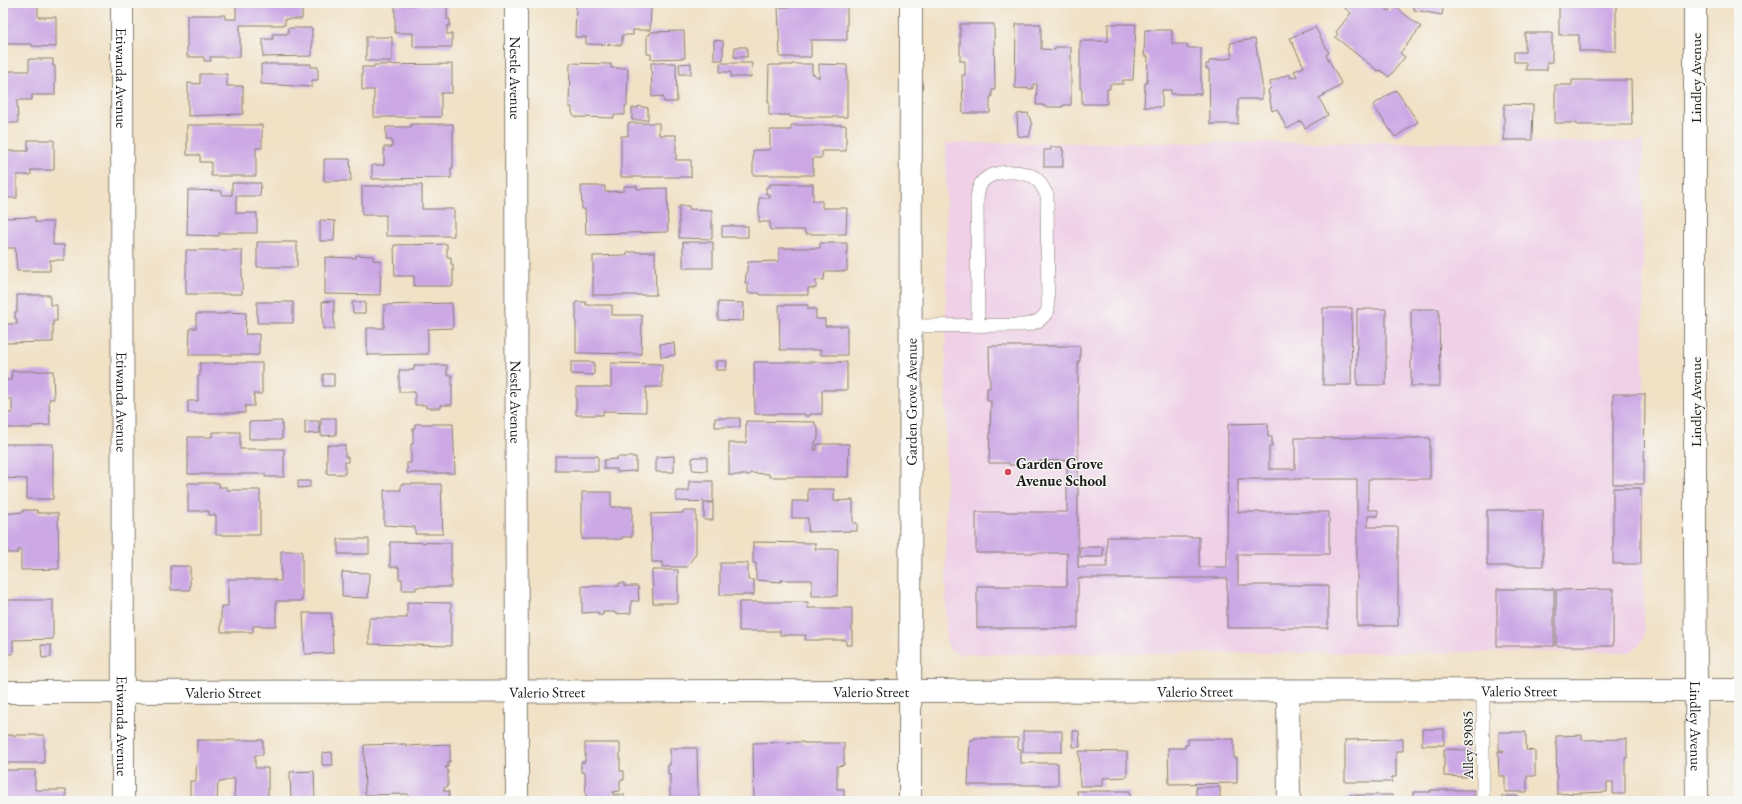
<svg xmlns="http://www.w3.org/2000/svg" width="1742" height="804" font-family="'EB Garamond',serif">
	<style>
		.built { fill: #efd0e7 }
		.building { fill: #cca8e5 }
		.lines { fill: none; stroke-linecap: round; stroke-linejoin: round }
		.lane-casing { stroke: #867e70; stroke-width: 14 }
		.street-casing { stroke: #867e70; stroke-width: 24 }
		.secondary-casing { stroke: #867e70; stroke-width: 24 }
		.lane { stroke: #fff; stroke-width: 13 }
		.street { stroke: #fff; stroke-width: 22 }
		.secondary { stroke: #fff; stroke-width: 22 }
		.poi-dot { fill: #d1495b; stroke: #f6f6f2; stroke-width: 1.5 }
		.labels { text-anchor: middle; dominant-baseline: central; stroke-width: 3; stroke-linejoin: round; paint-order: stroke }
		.street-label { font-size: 15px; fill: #1c1c1c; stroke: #f6f6f2 }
		.poi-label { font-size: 15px; font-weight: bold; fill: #1c1c1c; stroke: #f6f6f2; text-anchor: start }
	</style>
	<rect width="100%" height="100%" fill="#f6f6f2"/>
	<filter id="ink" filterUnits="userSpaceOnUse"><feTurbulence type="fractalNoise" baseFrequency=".025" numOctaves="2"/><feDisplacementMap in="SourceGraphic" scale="8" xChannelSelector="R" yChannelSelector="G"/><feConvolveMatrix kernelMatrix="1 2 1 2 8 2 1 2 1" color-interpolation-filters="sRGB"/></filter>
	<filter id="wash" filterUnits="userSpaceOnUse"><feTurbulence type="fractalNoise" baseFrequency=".012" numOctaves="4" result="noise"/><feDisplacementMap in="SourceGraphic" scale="16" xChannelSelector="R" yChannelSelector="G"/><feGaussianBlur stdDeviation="0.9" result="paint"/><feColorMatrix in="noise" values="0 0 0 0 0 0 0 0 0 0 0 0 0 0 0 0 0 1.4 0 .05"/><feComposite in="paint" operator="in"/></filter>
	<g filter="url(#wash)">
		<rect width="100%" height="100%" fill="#f1e1c5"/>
		<path class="built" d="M1643,142L1644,637L1639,646L1630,652L960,654L950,650L946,640V143Z"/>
		<g id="blocks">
			<path class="building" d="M3,3H38V17H56V47L32,46V44H3Z
				M302,3V19H285V25H240V57H210L211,61H204V57H187V15H225V19H236V4Z
				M1338,3H1379L1389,11L1393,5L1421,27L1400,53L1405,57L1389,77L1380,70L1378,71L1335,37L1338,34L1336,32L1351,13Z
				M1415,3H1444L1442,15L1414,10Z
				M1541,3H1616V51H1579V35H1559V6H1541Z
				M847,4V40H811V57H780L778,7H791V5Z
				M395,5H447V19H450V26H447V34H452V47H413V33H395Z
				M576,5L651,7L650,30H633V35H622V45L586,44V37H575Z
				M960,24H994L995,90H992V97H990V113H963L962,75H965V61H960Z
				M1016,24H1041V49L1055,50V47H1071V105H1063V107H1044V105H1036L1037,84H1033V89L1015,88Z
				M1108,24H1136L1133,80H1123V84H1110V89H1107V104H1082V89H1080V41H1108Z
				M1315,27L1329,53L1326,55L1342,85L1319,98L1328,115L1305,128L1301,121L1287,129L1277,109L1272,111L1268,90L1271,88L1270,82L1289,74L1291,78L1297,76L1294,71L1304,67L1290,38Z
				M288,28H312V56L263,57V39H273L272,34H288Z
				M1145,30H1172V44H1187V48H1201V94H1171V90H1162V107H1144L1145,83H1147L1148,56H1144Z
				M684,31L685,58L651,59V54H647V35H650V32Z
				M1525,33H1552V62H1547V70H1526V62H1514V52H1525Z
				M366,37H392V61H366Z
				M1255,39L1262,84V99H1238V124H1210L1209,69H1206V64H1209V61L1232,58L1230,43Z
				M714,40L723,41V60H714Z
				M735,47H747V57H734Z
				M29,59H53V66H55V95H32V100H17L18,123H3V77H9V71H29Z
				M570,63L611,64V68H628L627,106H625V115H614V118L576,117L572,113V107H569Z
				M651,63H676L677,102H664L663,96L652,97Z
				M691,63V74H680L679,64Z
				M720,63H752L751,77H731V72H720Z
				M261,64H311V67H318V80H312V87L261,84Z
				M452,64V93H441V117H374V90H362V67H374V65Z
				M792,64H812V73L819,78V64L847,65V117H790V115H769V102H768L769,65H792Z
				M200,74H227V86H243V114L188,116V83L200,84Z
				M1572,80H1631L1632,125H1577V123H1555V85H1572Z
				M1396,90L1418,122L1395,137L1373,105Z
				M1504,104L1533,105L1532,140H1504Z
				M638,106L648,108V120H632V108H638Z
				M1028,113L1032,125L1029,137L1018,136L1017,114Z
				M628,123H659V135H676V160H691V177H621V136H628Z
				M411,124H453V168H451V178L372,179V165H384V147H392V140H386V127H411Z
				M187,125H262V148H256V176H211V162H200V155H187Z
				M791,125H846V151H822V158H813V175H753V150H770V130H791Z
				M28,140H54V170H31V175H17V198H3V153H8V151H28Z
				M1051,147H1062V150H1063V167H1044V150H1051Z
				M324,159H350L351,181H324Z
				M232,183H261L260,196H236V213H257V233H219V236L187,235L188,190L222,191V195H232Z
				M770,184H813V201H822V208H847L846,234H805V230H770V222H759V198H770V194H766V187H770Z
				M386,185H422V209H454V236H386V215H362V186H386Z
				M581,186H605V192L624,191V186H637V189L667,188L668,232L586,234L585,209H582Z
				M679,206H689V209L712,210V239L679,238Z
				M3,215H5V218L35,217V222H53V245H64V260H50V271H17L15,248H3Z
				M320,220L335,221L334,241H320Z
				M722,226H748V237H722Z
				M257,242H297V267H257Z
				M683,242H713V268H683Z
				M820,243H847V271H825L824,280H816V288H808V295H760V293H748V283H745L748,262L779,261V248H820Z
				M447,244V257H451V264H453V286H414V276H395L394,245Z
				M186,250H242V294H186Z
				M627,252H655L656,295H593V256L627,255Z
				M356,255L373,256V260L381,261L380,295L325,294V257L356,258Z
				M3,295H5V324H17V319H15V312H17V295H50V305H57V321H53V342L5,343V349H3Z
				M334,301V329H323L322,302Z
				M257,302H293V323H257Z
				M352,302H365V313H353Z
				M576,302H586V305H612V315H642L641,354L576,353Z
				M718,302L744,303L743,321L718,320Z
				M452,303L453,328L428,329V354L367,355V328H384V305Z
				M779,305H808V309H816V319H825V326H847V355H821V350H780Z
				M1323,308H1352L1351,385H1323Z
				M1357,309H1386V385H1357Z
				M1411,309H1439L1440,386H1411Z
				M225,312L246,313L245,334H259V355H189L190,328H196V314H225Z
				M674,343L675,355L661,357L660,344Z
				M989,346H1080V361H1078V567H1107V537H1199V567H1227L1228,424L1268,423V437H1272V447H1269V469H1295V438H1430V479H1368V510H1378V516H1368V527H1398V626H1357V479H1238V512H1329V554H1238V585H1328V628H1227V578H1078V628H977V586H1067V553H976V512H1067V460L1027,462V465H1009V463H989L991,401H987V388H990Z
				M716,361H727L726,370H716Z
				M571,362H594V375L571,374Z
				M754,362H847V390H822V414H810V416H805V414H755Z
				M200,363H262V394H254V406H245V413H188V401H198V376H200Z
				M611,363L662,364V387H646V412L603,411V415H576V387H611Z
				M414,365H447V375H452V405H441V408H426V405H415V392H399V370H414Z
				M12,371H53L54,399H49L50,425L32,426V428H6V413H12V399H3V380H11Z
				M323,374H334V386H323Z
				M1613,394H1645L1644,484H1613Z
				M321,418H336V435L321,436Z
				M715,418H740V427H715Z
				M282,421V439H249V422Z
				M305,421H319L320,433L305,434Z
				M746,421L815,422V425L818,428V439L815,442L814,450H817V444H849L848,477H769V474L750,473V475H729V443H746Z
				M415,424H453L455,473H407V463H411V444H413V428H415Z
				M212,432H240V449H284V477H265V474H188V437H212Z
				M3,444H53V499H27V479L3,478Z
				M327,445H345V457H348V462H345V474H327Z
				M555,456H598V471H555Z
				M674,456V472H656V457Z
				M617,457H636V471L617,472V469H604V460L617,459Z
				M694,457H707V471L693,470L692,468V458H694Z
				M298,481H310V487L298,488Z
				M689,481H713V502L676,501V491H689Z
				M188,483H219V487H227V490H260V535H216V515H209V511H188Z
				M401,484H441L443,534H415V527L384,525V490H401Z
				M1613,488H1641V564H1613Z
				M808,489H834V501L853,500V523H857V531L808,532V518H792V501H808Z
				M582,492H611V507H632V537H622V539H582Z
				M704,503H713V520H704Z
				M23,510H37V513H58L59,569L21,570V550H18V553H8V550H3V514L23,512Z
				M1487,510H1543V566H1487Z
				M683,511H696V553L687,567H662V562H652L651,514L683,513Z
				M338,539H369V554H338Z
				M390,542L451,543V587H416V590H402V579H399V567H390Z
				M753,542L815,543V549H838L837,596H812V580H781V582L756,580V563H753Z
				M1080,547H1103V557H1080Z
				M281,551H302V601H276V626H253V632H221V606H228V579H275V581H281Z
				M720,563H748V580H754V595H720Z
				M171,566H190V590H171Z
				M652,570H678V603H653Z
				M342,572L369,573L368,598L342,597Z
				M619,583H624V586H638L639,601H631V613L615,614V612H603V615H598V612L582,613V586H619Z
				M1497,589H1554V646H1497Z
				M1613,589V646H1556V590Z
				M9,600H53V639L13,640V654H3V605L8,603Z
				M407,602L451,603V646L369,644V618H407Z
				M739,602H808V608H852V645H846V640H805L806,635H780V631H739Z
				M303,613H331L333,653L305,654Z
				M41,645H51V657L42,658Z
				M1422,729H1444V745H1422Z
				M1023,731H1062V752H1023Z
				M1073,731H1079L1080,747H1073Z
				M1499,732H1526V750L1535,751V776H1527V792H1505V776H1499L1498,751L1504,752V750H1499Z
				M3,735H44V763H3Z
				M1582,735V740L1627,739V758H1625V794H1613V782H1607V792L1557,794L1556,736Z
				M974,738H1018V749H1021V763H1058V785H968L970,740H974Z
				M1188,739H1234V758H1237V783L1169,784L1168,748H1185V745H1188Z
				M1403,739V751H1396V777H1392V782H1345V740Z
				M197,740H263V755H255V766L256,768H268V801H234L235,778L218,783L217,801H190V781H196Z
				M803,742V743H844V765L837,766V789H844V801H754L753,743Z
				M585,743H620V771H624V780H620V791L613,792V795L624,794V801H586L585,772H581V762H585Z
				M406,744V746L450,744V762H448V767H445L448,770V786L444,788V791H449V801H418V798H408V794L365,795L364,745Z
				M670,748H697L698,797H670V774L668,775V765H670Z
				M1444,749L1467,750V777L1444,776Z
				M1079,751L1127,752V777L1103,778V786H1080Z
				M332,752L333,765H322V753Z
				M3,770H35V790H66V801H3Z
				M314,771L315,801H291L290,772Z
				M1196,787H1220V799L1234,800V801H1196Z
				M1430,790H1474V801H1413V792H1431Z
				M1077,791H1130V801H1078Z
				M1350,795H1392V801H1345V797H1350Z
				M1502,796H1518V801H1502Z
				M1581,799H1628V801H1581Z"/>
		</g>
	</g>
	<g filter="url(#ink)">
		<use href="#blocks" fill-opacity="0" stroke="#867e70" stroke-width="1"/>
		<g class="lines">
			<g class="lane-casing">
				<path id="lane" d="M911,326L1023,325C1034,324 1042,321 1048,310L1047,195C1043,188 1039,179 1032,176C1019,170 995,170 984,180C978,185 978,193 977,200L978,326
					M1483,801V690"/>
			</g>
			<g class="street-casing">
				<g id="street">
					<path id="s1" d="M122,3L123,801"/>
					<path id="s2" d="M516,3L517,801"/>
					<path d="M1288,692L1289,801"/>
					<path id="s3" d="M910,801L911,3"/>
				</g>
			</g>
			<g class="secondary-casing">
				<g id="secondary">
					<path id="s4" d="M1695,3V557L1697,801"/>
					<path id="s5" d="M3,692L1739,690"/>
				</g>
			</g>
			<use href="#lane" class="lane"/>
			<use href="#street" class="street"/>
			<use href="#secondary" class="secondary"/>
		</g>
	</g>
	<circle class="poi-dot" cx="1008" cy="472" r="4"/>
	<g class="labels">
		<g class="street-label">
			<text stroke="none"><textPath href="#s1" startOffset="75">Etiwanda Avenue</textPath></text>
			<text stroke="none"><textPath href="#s2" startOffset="75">Nestle Avenue</textPath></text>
			<text transform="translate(1695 78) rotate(-90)">Lindley Avenue</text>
			<text stroke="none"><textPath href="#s1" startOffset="399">Etiwanda Avenue</textPath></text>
			<text stroke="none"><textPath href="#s2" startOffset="399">Nestle Avenue</textPath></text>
			<text stroke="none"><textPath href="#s3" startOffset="399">Garden Grove Avenue</textPath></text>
			<text transform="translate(1695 402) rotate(-90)">Lindley Avenue</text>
			<text stroke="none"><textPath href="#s5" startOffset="1516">Valerio Street</textPath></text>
			<text stroke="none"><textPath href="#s5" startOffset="220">Valerio Street</textPath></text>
			<text stroke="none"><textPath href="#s5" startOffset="544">Valerio Street</textPath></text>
			<text stroke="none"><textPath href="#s5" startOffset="868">Valerio Street</textPath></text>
			<text stroke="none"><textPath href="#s5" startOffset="1192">Valerio Street</textPath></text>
			<text stroke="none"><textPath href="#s1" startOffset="723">Etiwanda Avenue</textPath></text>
			<text stroke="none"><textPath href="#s4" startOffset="723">Lindley Avenue</textPath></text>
			<text transform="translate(1467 745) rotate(-90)">Alley 89085</text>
		</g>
		<g class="poi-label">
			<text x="1016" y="463">Garden Grove<tspan x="1016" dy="17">Avenue School</tspan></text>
		</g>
	</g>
	<rect width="1742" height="804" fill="none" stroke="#f6f6f2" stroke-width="16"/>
</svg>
